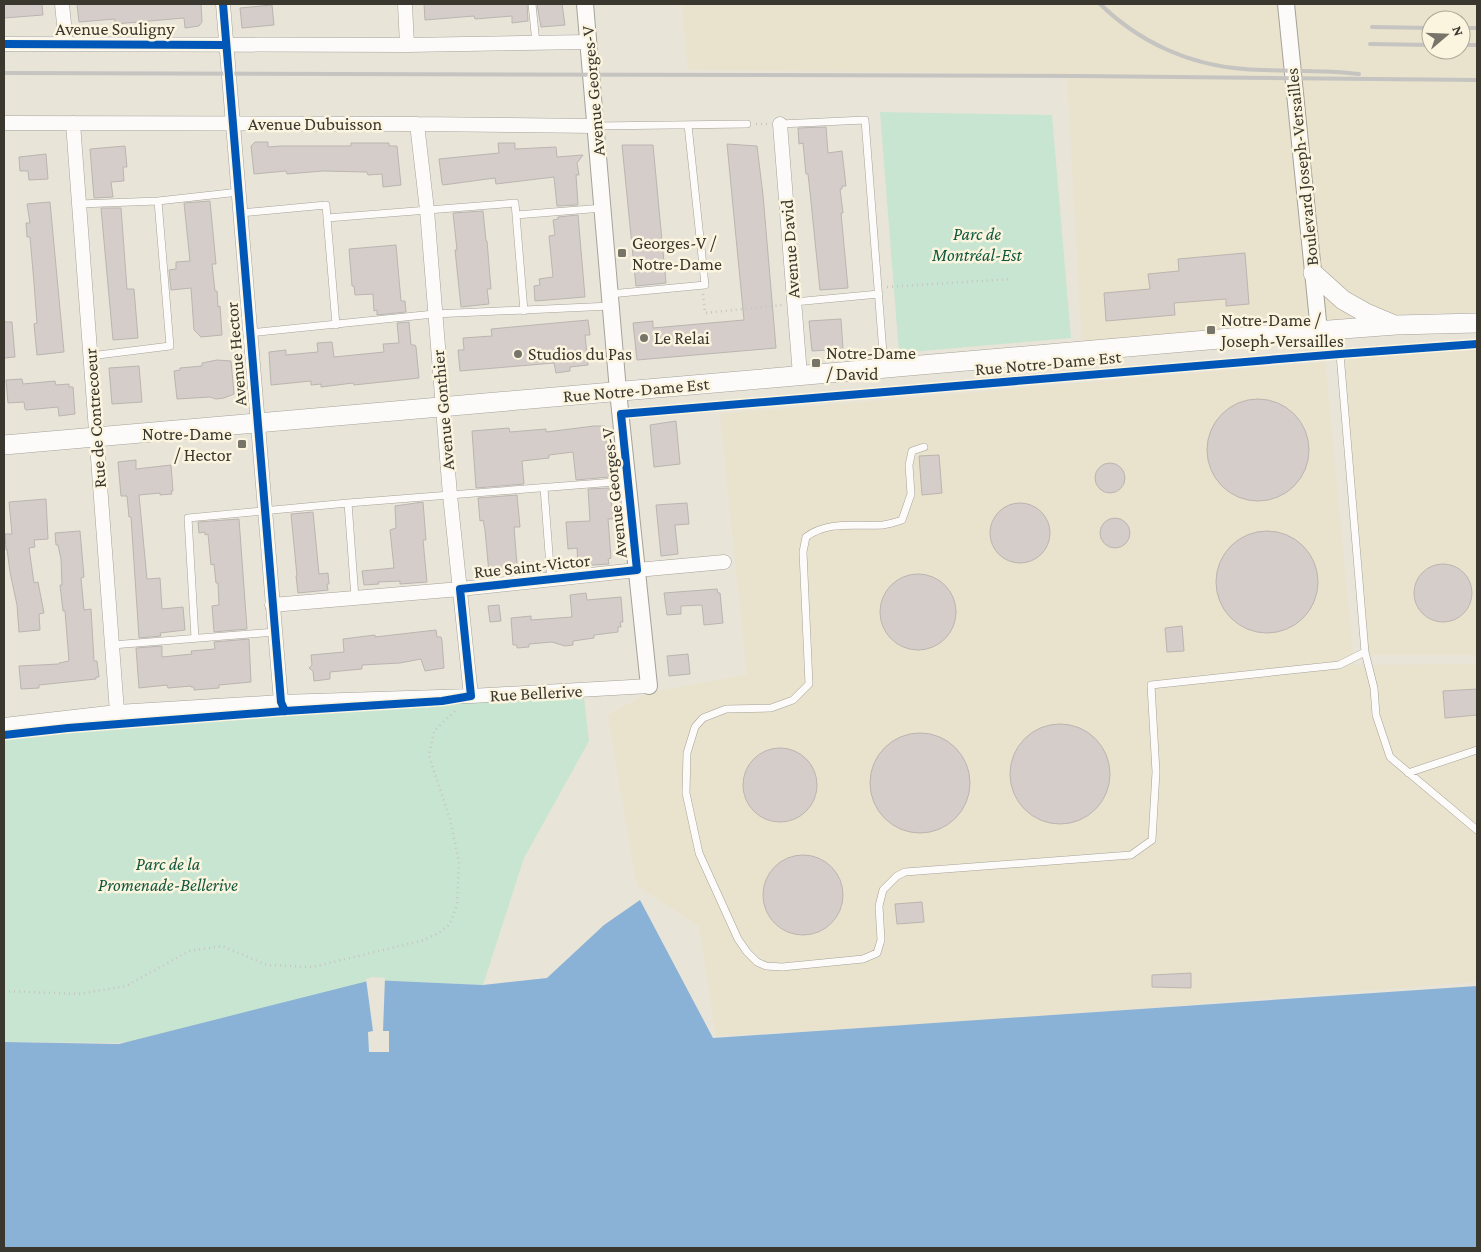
<svg xmlns="http://www.w3.org/2000/svg" width="1481" height="1252" font-family="'Crimson Pro',serif">
	<style>
		.built { fill: #e9e2cc; fill-rule: evenodd }
		.green { fill: #c8e5d1 }
		.water { fill: #8ab2d6 }
		.pier { fill: #e8e4d8 }
		.building { fill: #d4cdca; stroke: #bbb5b1 }
		.lines { fill: none; stroke-linecap: round; stroke-linejoin: round }
		.service-casing { stroke: #a5a299; stroke-width: 8 }
		.minor-casing { stroke: #a5a299; stroke-width: 15 }
		.tertiary-casing { stroke: #a5a299; stroke-width: 18 }
		.secondary-casing { stroke: #a5a299; stroke-width: 20 }
		.path { stroke: #c6c5c2; stroke-width: 2.5; stroke-dasharray: 1 4; stroke-linecap: butt }
		.service { stroke: #fcfbf9; stroke-width: 7 }
		.minor { stroke: #fcfbf9; stroke-width: 14 }
		.tertiary { stroke: #fcfbf9; stroke-width: 16 }
		.secondary { stroke: #fcfbf9; stroke-width: 19 }
		.rail { stroke: #c5c4c1; stroke-width: 4 }
		.cycleway-casing { stroke: #fbf4df; stroke-width: 11 }
		.cycleway { stroke: #0057b8; stroke-width: 8 }
		.poi-dot { fill: #77746a; stroke: #fbf4df; stroke-width: 2 }
		.labels { text-anchor: middle; dominant-baseline: central; stroke-width: 5; stroke-linejoin: round; paint-order: stroke }
		.street-label { font-size: 18px; fill: #3a372f; stroke: #fbf4df }
		.park-label { font-size: 18px; font-style: italic; fill: #0f583e; stroke: #fbf4df }
		.poi-label { font-size: 18px; fill: #3a372f; stroke: #fbf4df; text-anchor: start }
	</style>
	<rect width="100%" height="100%" fill="#e8e4d8"/>
	<path class="built" d="M682,4H1477V312L1410,314L1082,348L1067,74L688,70ZM1431,20H1461V50H1431Z
		M1477,350V655H1362L1336,356Z
		M1325,362L1354,665L1477,664V982L953,1023L716,1036L699,926L637,886L608,715L651,692L747,675L720,414Z"/>
	<path class="green" d="M880,112L1052,115L1071,338L899,353Z
		M584,698L589,741L524,858L483,985L372,980L228,1029L118,1043L4,1042V730L118,716L284,706Z"/>
	<path class="water" d="M640,900L713,1038L1477,986V1248H4V1042L119,1044L372,980L483,985L547,978L604,925Z"/>
	<path class="pier" d="M372,977L385,978L383,1031H389V1052H369L368,1032L373,1031L366,979Z"/>
	<path class="building" d="M4,4H42L43,15L4,18Z
		M77,4H201L202,22L199,26L185,28L184,18L115,24V19L79,22Z
		M424,4H527L528,21L512,23V16L475,19L474,16L425,20Z
		M537,4H562L565,25L541,27Z
		M272,5L274,25L242,28L240,8Z
		M826,127L828,153L842,151L846,186H842V189H840L843,213H841L848,288L820,290L810,192L808,174H806L803,143L799,144L798,128Z
		M255,142H268V147L281,146H351V143H389V146H397L401,185L383,187L382,174L368,175L367,172L323,171L287,174L286,171L254,174L251,146Z
		M498,143H515V149L556,147L557,157L583,155L577,163L579,175H576L578,205L557,206L554,177L496,184L495,178L443,185L442,183L439,159L499,153Z
		M727,144L757,146L763,195L776,348L637,360L633,323L653,321V328L744,320Z
		M622,145H653L666,283L636,286Z
		M125,146L127,167H123L124,181L111,182L113,197L94,198L90,149Z
		M46,154L48,179L29,180L28,171H20L19,157Z
		M210,201L216,264H212L215,291H217L218,307L220,306L222,335L201,337L194,330L191,288L171,290L169,270L176,269V262L190,261L184,203Z
		M50,202L64,352L37,355L34,324L37,323L34,283L30,237H27L26,223H30L27,204Z
		M101,208H121L127,289H134L138,338L113,340Z
		M483,211L486,241H487L491,289H487L489,304L461,307L455,250H457L453,213Z
		M578,215L585,297L535,301L534,286L540,285L539,279L553,277L549,236L555,235L553,220L558,219V217Z
		M396,245L401,301H405L406,312L377,315V310L374,311L373,294L355,295L354,286H352L349,249Z
		M1245,253L1249,304L1226,306V299L1174,303L1175,315L1106,321L1104,293L1150,289L1148,274L1179,271L1178,259Z
		M841,319L843,349L812,351L809,321Z
		M588,320L590,335H585L588,365L570,367V371L556,373L554,363L460,371L458,350H464L463,338L492,336L491,329Z
		M4,322H12L15,357L4,358Z
		M409,322L411,345H415L416,347L419,378L354,385L353,383L321,387V384L311,385V381L271,385L269,352L286,350V355L318,352L317,343L332,342L334,357L384,352L383,344L399,343L397,323Z
		M217,360L231,361L234,394L224,398L216,399L210,397L177,399L174,371L180,370V368L202,366V363Z
		M139,366L142,402L112,404L109,368Z
		M22,379L23,384L55,381L56,385L69,384V387H73L75,414L59,416L58,407L26,410L25,409L24,402L8,403L6,380Z
		M1207 450a51 51 0 1 1 102 0a51 51 0 1 1-102 0Z
		M676,421L680,464L654,467L650,425Z
		M594,426H605L609,477L576,480L573,452L549,455V458L522,461L524,484L476,488L472,431L509,428L510,432L546,429V432Z
		M939,455L942,493L922,495L919,456Z
		M136,460V469L171,465L173,491H171L172,494L160,495V493L139,495L147,579L160,578L162,609L183,607L185,630L160,633L161,636L139,638L131,517H129L127,496H121L118,462Z
		M1095 478a15 15 0 1 1 30 0a15 15 0 1 1-30 0Z
		M610,488L613,519H608L611,558L608,559L609,564L578,566L577,548L568,549L566,522L590,521L588,489Z
		M517,495L520,527H514L517,565H513L514,571L489,573L485,530L483,520L480,521L478,498Z
		M46,499L48,539L34,540L35,547L29,548L34,583L38,582L44,613L39,614L40,630L19,632L17,605L10,572L7,549L6,550L5,534H12L9,502Z
		M423,502L426,540H423L427,582L400,584V581L378,582L379,584L364,585L362,571L394,568L390,530L396,528L395,506Z
		M990 533a30 30 0 1 1 60 0a30 30 0 1 1-60 0Z
		M687,503L689,524L675,525L678,554L661,556L656,505Z
		M313,512L319,574L328,573L329,584H327L328,590L298,593L296,576H297L291,514Z
		M1100 533a15 15 0 1 1 30 0a15 15 0 1 1-30 0Z
		M239,519L247,629L214,632L212,606L219,605L218,583H216L214,564L211,565L208,534L205,535V532L199,533L198,522Z
		M80,531L84,577L81,578L84,610L91,609L94,661H97L99,677H96V679L39,685V688L21,689L19,666L59,664V663L69,661L65,611H63L60,585H62L61,559L58,545H56L55,533Z
		M1216 582a51 51 0 1 1 102 0a51 51 0 1 1-102 0Z
		M1414 593a29 29 0 1 1 58 0a29 29 0 1 1-58 0Z
		M880 612a38 38 0 1 1 76 0a38 38 0 1 1-76 0Z
		M717,589L718,593H720L723,623L704,625L702,605L681,606V614L667,615L664,593Z
		M586,593L587,600L621,597L623,622H620L621,627H618V632L594,635V638L573,641V645L565,646L552,642L529,644V647L517,648V645H513L511,618L531,616V620L572,617L570,595Z
		M499,605L501,621L490,622L488,606Z
		M1182,626L1184,651L1167,652L1165,628Z
		M436,630L437,637H441L442,641L444,668L425,671L421,659L400,663L362,665V669L330,672V679L314,681L313,671L309,668L312,665L311,655L344,652L343,639L375,635V637Z
		M249,639L251,682L219,685V688L194,690V687H191V686L168,688L167,685L139,688L136,648L162,646V657L192,654L191,651L215,649L214,642Z
		M688,654L690,674L669,676L667,656Z
		M1477,689V715L1445,718L1443,691Z
		M1010 774a50 50 0 1 1 100 0a50 50 0 1 1-100 0Z
		M870 783a50 50 0 1 1 100 0a50 50 0 1 1-100 0Z
		M743 785a37 37 0 1 1 74 0a37 37 0 1 1-74 0Z
		M763 895a40 40 0 1 1 80 0a40 40 0 1 1-80 0Z
		M922,902L924,922L897,924L895,904Z
		M1191,973V988L1152,987V975Z"/>
	<g class="lines">
		<g class="service-casing">
			<path id="service" d="M532,4L536,43
				M780,124L865,120L884,366
				M596,126L747,124
				M79,204L158,201
				M241,213L326,205L327,218
				M516,215L603,208
				M610,294L705,285L688,125
				M794,302L879,294
				M336,325L327,218L515,203L524,311
				M249,333L434,314L611,306
				M90,356L170,346L158,201L239,192
				M924,447L912,451L909,465L911,494L902,520C896,522 889,524 883,525C856,527 829,520 806,537L803,552L809,684L793,700L771,708L726,709L703,718L695,727L687,753L686,793L699,853L738,939L747,952L757,962L766,966L782,967L863,959L877,953L881,940L879,906L883,890L897,876L905,872L1131,855L1152,840L1156,772L1151,685L1339,665L1365,652L1340,354L1321,333
				M544,488L551,580
				M348,503L627,481
				M195,638L188,518L348,503L355,598
				M112,645L275,632
				M1365,652L1374,688L1376,715L1390,757L1477,830
				M1408,773L1477,750"/>
		</g>
		<g class="minor-casing">
			<path id="minor" d="M62,4L66,44
				M223,4L281,702
				M405,4L407,45
				M4,44L407,45L588,42
				M4,123L417,124L596,126
				M73,123L117,712
				M417,124L427,210L450,495L471,696
				M780,124L800,375
				M272,605L460,589L637,570L724,562
				M4,725L117,712L281,702L471,696L649,686"/>
		</g>
		<g class="tertiary-casing">
			<path id="tertiary" d="M585,4L618,391L649,686
				M1286,4L1319,331"/>
		</g>
		<g class="secondary-casing">
			<path id="secondary" d="M1313,273L1343,300L1366,313L1392,324
				M4,445L1276,334L1396,325L1477,323"/>
		</g>
		<path class="path" d="M756,124H768
			M887,287L1011,279
			M703,294L705,313L782,305
			M4,991L79,994L126,986L189,951L222,946L267,965L312,967L421,941L439,933L450,924L457,905L459,862L450,819L429,756L434,731L455,711"/>
		<use href="#service" class="service"/>
		<use href="#minor" class="minor"/>
		<use href="#tertiary" class="tertiary"/>
		<use href="#secondary" class="secondary"/>
		<path class="rail" d="M1100,4C1139,42 1189,65 1244,69C1282,72 1321,69 1359,74
			M1372,27L1431,28
			M1461,28H1477
			M1370,44L1431,45
			M1461,45H1477
			M4,73L1078,76L1477,80"/>
		<g class="cycleway-casing">
			<path id="cycleway" d="M223,4L281,702L285,711
				M4,44L226,45
				M4,735L68,728L285,711L442,701L471,696L460,589L637,570L621,414L1340,354L1477,344"/>
		</g>
		<use href="#cycleway" class="cycleway"/>
	</g>
	<g class="poi-dot">
		<rect x="617" y="248" width="10" height="10" rx="2.5"/>
		<rect x="1206" y="325" width="10" height="10" rx="2.5"/>
		<circle cx="644" cy="338" r="5"/>
		<circle cx="518" cy="354" r="5"/>
		<rect x="811" y="358" width="10" height="10" rx="2.5"/>
		<rect x="237" y="439" width="10" height="10" rx="2.5"/>
	</g>
	<g class="labels">
		<g class="street-label">
			<text x="115" y="29">Avenue Souligny</text>
			<text transform="translate(593 91) rotate(-95)">Avenue Georges-V</text>
			<text x="315" y="124">Avenue Dubuisson</text>
			<text transform="translate(1302 167) rotate(-96)">Boulevard Joseph-Versailles</text>
			<text transform="translate(790 249) rotate(-94)">Avenue David</text>
			<text transform="translate(236 354) rotate(-95)">Avenue Hector</text>
			<text transform="translate(1048 363) rotate(-5)">Rue Notre-Dame Est</text>
			<text transform="translate(636 390) rotate(-5)">Rue Notre-Dame Est</text>
			<text transform="translate(443 410) rotate(-95)">Avenue Gonthier</text>
			<text transform="translate(95 418) rotate(-94)">Rue de Contrecoeur</text>
			<text transform="translate(614 493) rotate(-96)">Avenue Georges-V</text>
			<text transform="translate(532 566) rotate(-6)">Rue Saint-Victor</text>
			<text transform="translate(536 693) rotate(-3)">Rue Bellerive</text>
		</g>
		<g class="park-label">
			<text x="977" y="234">Parc de<tspan x="977" dy="21">Montréal-Est</tspan></text>
			<text x="168" y="864">Parc de la<tspan x="168" dy="21">Promenade-Bellerive</tspan></text>
		</g>
		<g class="poi-label">
			<text x="632" y="243">Georges-V /<tspan x="632" dy="21">Notre-Dame</tspan></text>
			<text x="1221" y="320">Notre-Dame /<tspan x="1221" dy="21">Joseph-Versailles</tspan></text>
			<text x="654" y="338">Le Relai</text>
			<text x="826" y="353">Notre-Dame<tspan x="826" dy="21">/ David</tspan></text>
			<text x="528" y="354">Studios du Pas</text>
			<text x="232" y="434" text-anchor="end">Notre-Dame<tspan x="232" dy="21">/ Hector</tspan></text>
		</g>
	</g>
	<rect width="1481" height="1252" fill="none" stroke="#3a372f" stroke-width="10"/>
	<g transform="translate(1446 35) rotate(71)"><circle r="24" fill="#fbf4df" stroke="#aea899"/>
	<path d="M0-4L9 19L0 12L-9 19Z" fill="#77746a"/>
	<text y="-8" font-size="14" font-weight="bold" text-anchor="middle" fill="#3a372f">N</text>
	</g>
</svg>
